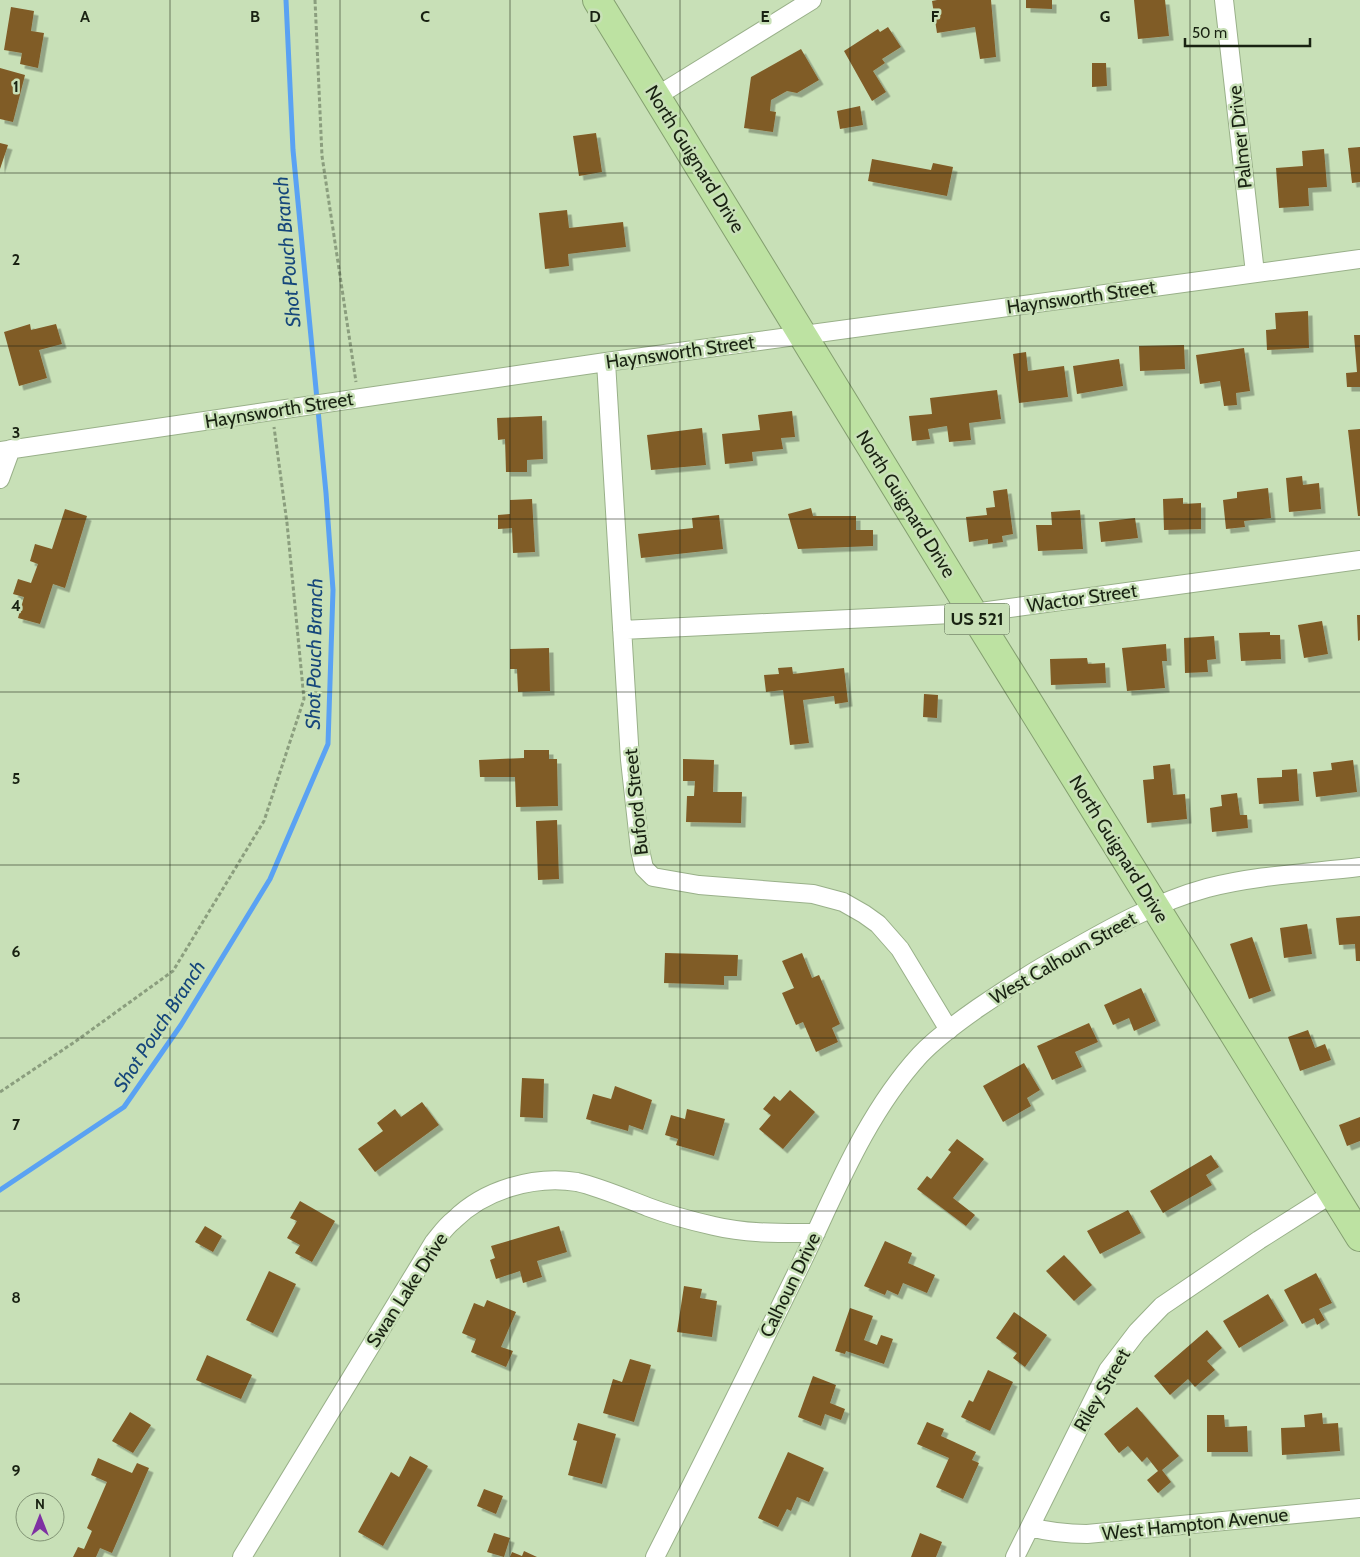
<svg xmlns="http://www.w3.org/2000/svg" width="1360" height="1557" font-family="Cabin,sans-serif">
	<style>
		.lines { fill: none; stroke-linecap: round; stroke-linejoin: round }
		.stream { stroke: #5aa2f3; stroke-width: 5 }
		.building { fill: #805b27; filter: url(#shadow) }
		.street-casing { stroke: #99b089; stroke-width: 20 }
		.highway-casing { stroke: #849f70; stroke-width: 30 }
		.path { stroke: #8b9e7e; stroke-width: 3; stroke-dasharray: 4 2.5; stroke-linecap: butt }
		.street { stroke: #fff; stroke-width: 18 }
		.highway { stroke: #bde2a2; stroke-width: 28 }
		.grid { fill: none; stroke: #192212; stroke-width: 1; stroke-opacity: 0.55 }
		.labels { text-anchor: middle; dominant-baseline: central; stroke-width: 5; stroke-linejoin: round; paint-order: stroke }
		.shield { fill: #c8e0b7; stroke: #4e5b44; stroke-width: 1 }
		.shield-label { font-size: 18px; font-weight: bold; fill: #192212 }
		.street-label { font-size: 19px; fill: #192212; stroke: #c8e0b7 }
		.water-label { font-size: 20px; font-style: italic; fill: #16477b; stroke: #c8e0b7 }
		.grid-label { font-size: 16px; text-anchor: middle; font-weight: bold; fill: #192212; stroke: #c8e0b7; stroke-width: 5; stroke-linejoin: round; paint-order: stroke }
	</style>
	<defs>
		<filter id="shadow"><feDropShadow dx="4.5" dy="4.5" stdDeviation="0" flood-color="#0004"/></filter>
	</defs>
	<rect width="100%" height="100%" fill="#c8e0b7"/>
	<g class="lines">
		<path class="stream" d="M0,1190L124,1107L181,1025L270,879L328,744L333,590L326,493L293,150L286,0"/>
	</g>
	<path class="building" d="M937,0H991L996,57L980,59L975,27L937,33L932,1Z
		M1026,0H1052V9L1026,8Z
		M1134,0H1165L1169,36L1138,39Z
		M11,7L34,11L31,31L44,33L38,68L20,64L22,53L4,50Z
		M888,27L901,47L882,59L885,63L873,71L886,92L872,101L844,51L878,29L880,32Z
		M801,49L819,80L797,93L787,91L771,100L770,111L776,112L773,132L744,128L751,77Z
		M1092,63H1106L1107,86L1092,87Z
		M0,68L25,75L13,122L0,119Z
		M860,106L863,125L840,129L837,111Z
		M596,133L602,172L579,176L573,136Z
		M0,143L8,145L0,169Z
		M1360,147V182L1352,183L1348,148Z
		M1324,149L1327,187L1308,188L1309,206L1279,208L1276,168L1303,166L1302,151Z
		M872,159L931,170L933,163L953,167L947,196L868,181Z
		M567,210L569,228L623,222L626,247L568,254L569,266L545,269L539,213Z
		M1308,311L1309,348L1267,350L1266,330L1276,329L1275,313Z
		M30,324L31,330L56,324L62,344L39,350L47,378L19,386L4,332Z
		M1354,335H1360V387H1347L1346,373L1357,372Z
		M1184,345L1185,369L1140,371L1139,346Z
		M1244,348L1250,391L1236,393L1237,405L1224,406L1220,381L1200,384L1196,355Z
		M1026,352L1028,371L1064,366L1068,397L1019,403L1013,354Z
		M1119,359L1123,386L1077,394L1073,366Z
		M997,390L1001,419L969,423L971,440L949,442L947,426L928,429L930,439L912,441L909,416L932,414L930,398Z
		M792,411L795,437L781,438L783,449L752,452L753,461L725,464L722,434L760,430L758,415Z
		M542,416L543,459L527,460V472H506L505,439L498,440L497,418Z
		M702,428L706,465L651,470L647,435Z
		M1360,429V516H1358L1348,430Z
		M1302,476L1303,485L1319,483L1321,509L1289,512L1286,478Z
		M1268,488L1271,518L1244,521L1245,527L1226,529L1223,500L1237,498V492Z
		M1007,489L1013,534L1002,536L1003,542L988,544V539L969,542L966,517L987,515L986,508L995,507L993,491Z
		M1183,498V504L1201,503V529L1164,530L1163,499Z
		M532,499L535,552L513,553L512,528L498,529V515L510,514V500Z
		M811,508L813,516H856V530H873V546L798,549L788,514Z
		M65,509L87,516L65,588L53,584L40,624L18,618L24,597L13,594L18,579L31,583L38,564L30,561L35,544L52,549Z
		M1080,510L1083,549L1038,551L1036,525H1052L1051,512Z
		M719,515L723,549L641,558L638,534L693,528L692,518Z
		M1135,518L1138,538L1101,542L1099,522Z
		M1357,615H1360V640L1358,641Z
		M1322,621L1328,654L1304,658L1298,625Z
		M1270,632V635H1280L1281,659L1241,661L1239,633Z
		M1214,636L1216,659L1207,660L1208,672L1185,673L1184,638Z
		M1166,644L1167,661H1162L1165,688L1127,691L1122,648Z
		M549,648L550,691L518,692L517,669H510V649Z
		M1087,658L1088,664L1105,663L1106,683L1051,685L1050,659Z
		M792,667L793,674L844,668L848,702L835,704L834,696L803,700L809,743L790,745L783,690L766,692L764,675L779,674L778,668Z
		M924,694L938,695L937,718L923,717Z
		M524,750H549V759H557L558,806L516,807L515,777H480L479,760L524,758Z
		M683,759L714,760L713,792H742L741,823L686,822L687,796H694L695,781H683Z
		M1353,760L1357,792L1316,797L1313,772L1332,770L1331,763Z
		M1170,764L1173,795L1185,794L1187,819L1147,823L1143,780L1154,779L1153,766Z
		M1297,769L1299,801L1259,804L1257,778L1282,777V770Z
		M1237,793L1240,815H1247L1248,828L1212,832L1210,808L1222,806L1221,795Z
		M557,820L559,879L538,880L536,821Z
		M1360,916V961H1356L1355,944L1339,945L1336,918Z
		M1307,924L1312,954L1284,958L1280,928Z
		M1252,937L1271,991L1249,999L1230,944Z
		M665,953L738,955L737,976H724V985L664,983Z
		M802,953L812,978L819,975L840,1024L832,1028L838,1042L816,1052L803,1022L796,1025L782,993L794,988L782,961Z
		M1141,988L1156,1021L1134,1031L1129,1018L1113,1025L1104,1005Z
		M1089,1023L1098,1042L1075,1052L1082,1067L1052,1080L1037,1046Z
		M1308,1030L1315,1048L1325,1044L1331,1060L1300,1071L1288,1037Z
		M1024,1063L1040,1090L1027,1098L1031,1106L1003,1122L983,1086Z
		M522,1078L544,1079L543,1118L520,1117Z
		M615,1086L652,1100L643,1130L629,1125L628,1131L586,1119L593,1094L611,1099Z
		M790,1090L815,1112L783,1149L759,1129L771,1115L763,1109L774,1096L780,1101Z
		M422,1102L439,1125L375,1172L358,1149L383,1131L377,1123L395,1109L401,1117Z
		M687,1109L725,1119L714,1156L676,1145L678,1139L665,1135L671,1115L685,1119Z
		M1360,1117V1141L1347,1146L1339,1125Z
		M957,1139L984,1159L953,1198L975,1215L966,1226L917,1189L927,1176L931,1179L951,1152L948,1150Z
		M1211,1155L1219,1167L1206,1175L1212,1185L1163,1213L1150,1191Z
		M300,1201L335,1221L312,1262L295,1253L300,1245L287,1238L297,1221L290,1218Z
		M1128,1210L1141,1233L1100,1254L1087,1231Z
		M205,1226L222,1236L213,1252L195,1242Z
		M559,1226L567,1252L537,1261L542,1277L523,1283L520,1271L496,1279L490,1260L495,1258L491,1246Z
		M885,1241L912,1253L908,1263L935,1275L927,1293L903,1283L898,1295L887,1290L885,1295L864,1286Z
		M1064,1255L1092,1285L1074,1301L1046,1271Z
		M269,1271L296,1284L273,1333L246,1320Z
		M1316,1273L1332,1303L1319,1309L1325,1320L1317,1325L1314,1318L1302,1324L1284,1290Z
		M684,1286L702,1289L700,1298L717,1301L712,1337L677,1332Z
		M1268,1294L1284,1321L1239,1348L1223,1321Z
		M487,1300L516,1312L501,1347L513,1351L506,1367L471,1352L476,1339L462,1333L474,1303L484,1307Z
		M850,1308L873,1316L864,1340L877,1345L881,1335L893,1339L884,1364L846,1351L845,1354L835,1351Z
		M1014,1312L1047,1335L1025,1367L1013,1358L1017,1353L996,1338Z
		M1207,1330L1222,1348L1207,1361L1215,1370L1195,1387L1188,1379L1170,1395L1154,1376Z
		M207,1355L252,1375L241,1399L196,1380Z
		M630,1359L651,1365L634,1422L603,1413L613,1379L622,1382Z
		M988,1370L1013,1382L990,1431L961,1417L969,1400L973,1402Z
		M813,1376L836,1385L830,1403L845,1409L841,1420L825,1414L821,1426L798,1417Z
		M1137,1407L1179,1456L1162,1470L1171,1482L1158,1493L1147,1480L1158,1471L1147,1457L1142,1462L1128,1446L1119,1453L1104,1434Z
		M130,1412L151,1425L133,1453L112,1441Z
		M1322,1413L1323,1424L1338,1423L1340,1451L1282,1455L1281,1428L1305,1427L1304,1415Z
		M1207,1415H1224L1225,1427L1247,1426L1248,1452H1207Z
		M927,1422L944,1429L941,1436L976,1452L972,1460L979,1463L963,1499L936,1487L949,1458L917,1444Z
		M578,1423L616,1434L602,1484L568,1475L577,1441L573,1440Z
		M788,1452L824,1468L809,1502L797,1497L791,1511L787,1509L778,1527L758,1518Z
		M410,1456L428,1466L383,1546L358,1532L391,1472L399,1477Z
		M98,1458L132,1473L137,1463L149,1468L112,1553L100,1548L96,1557H73L78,1547L84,1549L92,1531L87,1528L107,1482L91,1475Z
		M484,1489L503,1496L496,1514L477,1506Z
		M494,1533L510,1538L504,1557L487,1552Z
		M920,1533L942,1542L936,1557H911Z
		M524,1551L537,1557H510L512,1552L522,1556Z"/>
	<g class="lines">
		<g class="street-casing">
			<path id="street" d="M1224,0L1255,273
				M657,96L812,0
				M606,362L630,760L640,850L644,868L653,877L699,885L813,894L843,902L864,914L878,924L900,949L949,1030
				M0,451L606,362L1360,259
				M0,479L11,449
				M622,630L973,613L1360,560
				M1030,1527C1049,1532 1067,1534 1087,1534L1360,1508
				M242,1557L434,1242C440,1235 446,1226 454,1220C484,1190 534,1175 577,1182C599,1187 627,1199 648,1207C669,1215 692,1221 714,1226C747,1234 782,1233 816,1233
				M655,1557C705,1459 754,1361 802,1262C836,1191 866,1114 920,1055C937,1037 958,1022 978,1008C1006,989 1034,971 1063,955C1110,928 1156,902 1207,888C1257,875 1310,873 1360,867
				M1015,1557L1108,1370L1137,1332L1162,1306L1259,1240L1333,1193"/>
		</g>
		<g class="highway-casing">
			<path id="highway" d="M597,0L973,613L1360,1237"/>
		</g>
		<path class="path" d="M315,0L322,156L356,382
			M0,1092L76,1041L173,971L264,821L304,699L287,523L274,427"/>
		<use href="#street" class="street"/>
		<use href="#highway" class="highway"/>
	</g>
	<path class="grid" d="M170,0V1557M340,0V1557M510,0V1557M680,0V1557M850,0V1557M1020,0V1557M1190,0V1557M0,173H1360M0,346H1360M0,519H1360M0,692H1360M0,865H1360M0,1038H1360M0,1211H1360M0,1384H1360"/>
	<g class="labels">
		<rect class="shield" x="944.5" y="603.5" width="65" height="31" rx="4"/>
		<g class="shield-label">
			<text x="977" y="619">US 521</text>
		</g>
		<g class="street-label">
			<text transform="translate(1240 137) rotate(-96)">Palmer Drive</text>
			<text transform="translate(695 159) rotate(58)">North Guignard Drive</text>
			<text transform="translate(1081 297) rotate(-8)">Haynsworth Street</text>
			<text transform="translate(680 352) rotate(-8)">Haynsworth Street</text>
			<text transform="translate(279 410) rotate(-9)">Haynsworth Street</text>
			<text transform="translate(906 504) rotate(58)">North Guignard Drive</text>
			<text transform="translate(1082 598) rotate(-8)">Wactor Street</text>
			<text transform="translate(636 802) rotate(-96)">Buford Street</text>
			<text transform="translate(1119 849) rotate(58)">North Guignard Drive</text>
			<text transform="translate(1063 958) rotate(-30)">West Calhoun Street</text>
			<text transform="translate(790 1285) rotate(-64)">Calhoun Drive</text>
			<text transform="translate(407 1290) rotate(-57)">Swan Lake Drive</text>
			<text transform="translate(1102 1390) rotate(-60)">Riley Street</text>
			<text transform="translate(1195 1524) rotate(-6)">West Hampton Avenue</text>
		</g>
		<g class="water-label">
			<text transform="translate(287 252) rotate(-95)">Shot Pouch Branch</text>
			<text transform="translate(314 654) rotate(-89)">Shot Pouch Branch</text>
			<text transform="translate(159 1026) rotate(-57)">Shot Pouch Branch</text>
		</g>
	</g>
	<g class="grid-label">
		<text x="85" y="22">A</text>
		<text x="255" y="22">B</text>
		<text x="425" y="22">C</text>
		<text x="595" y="22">D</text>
		<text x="765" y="22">E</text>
		<text x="935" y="22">F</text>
		<text x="1105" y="22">G</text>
		<text x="16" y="92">1</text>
		<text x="16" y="265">2</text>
		<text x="16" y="438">3</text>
		<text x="16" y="611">4</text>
		<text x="16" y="784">5</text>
		<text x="16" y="957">6</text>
		<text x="16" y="1130">7</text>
		<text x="16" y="1303">8</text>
		<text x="16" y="1476">9</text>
	</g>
	<g transform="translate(40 1517)"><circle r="24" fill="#c8e0b7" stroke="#829475"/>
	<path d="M0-4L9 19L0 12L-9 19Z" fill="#7e31a2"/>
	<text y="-8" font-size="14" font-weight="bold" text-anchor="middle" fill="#192212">N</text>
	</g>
	<path d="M1185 38v8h125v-8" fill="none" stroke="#192212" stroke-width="2.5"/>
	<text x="1192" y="38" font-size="15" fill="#192212" stroke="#c8e0b7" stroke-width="4" paint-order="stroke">50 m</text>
</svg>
